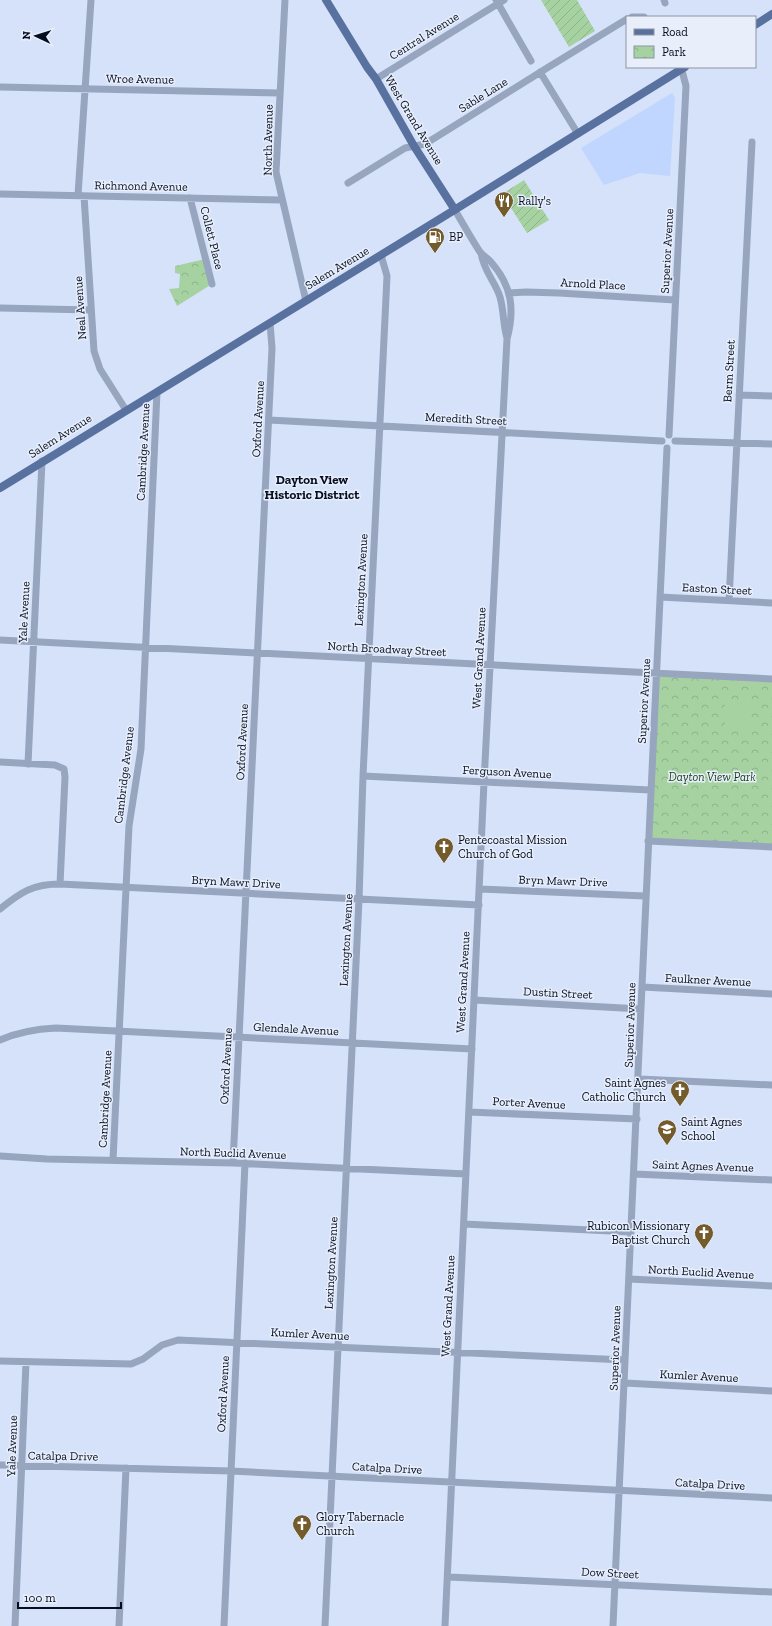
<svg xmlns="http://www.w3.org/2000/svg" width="772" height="1626" font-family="'Zilla Slab',serif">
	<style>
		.built { fill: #c0d6fe }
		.park { fill: url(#park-crowns) }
		.garden { fill: url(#garden-furrows) }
		.pitch { fill: #a6d2a2 }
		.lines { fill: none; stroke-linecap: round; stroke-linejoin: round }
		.minor { stroke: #97a5bf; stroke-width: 7 }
		.major { stroke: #59719f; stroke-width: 8 }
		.labels { text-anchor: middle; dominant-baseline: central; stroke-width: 3; stroke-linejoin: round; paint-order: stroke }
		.street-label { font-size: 12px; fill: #040d21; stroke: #e8effb }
		.poi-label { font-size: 12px; fill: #040d21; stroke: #e8effb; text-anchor: start }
		.park-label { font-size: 12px; font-style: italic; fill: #133b10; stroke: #e8effb }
		.neighbourhood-label { font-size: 13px; font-weight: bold; fill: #040d21; stroke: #e8effb }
	</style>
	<defs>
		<pattern id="park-crowns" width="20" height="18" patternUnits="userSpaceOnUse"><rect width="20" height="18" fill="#a6d2a2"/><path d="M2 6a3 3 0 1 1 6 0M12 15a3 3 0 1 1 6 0" fill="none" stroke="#8db38b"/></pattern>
		<pattern id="garden-furrows" width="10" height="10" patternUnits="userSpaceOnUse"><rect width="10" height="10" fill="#a6d2a2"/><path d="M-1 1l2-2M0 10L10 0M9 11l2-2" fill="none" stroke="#8db38b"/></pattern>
	</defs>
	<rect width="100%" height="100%" fill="#d5e2fa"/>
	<path class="built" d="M672,93L675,98L670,176L640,173L604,185L581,148Z"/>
	<path class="park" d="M205,259L212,284L177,306L169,289L179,288L180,274L175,273V266Z
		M657,672L772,679V847L648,841Z"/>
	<path class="garden" d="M541,0H577L595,31L569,47Z
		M524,180L549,220L527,233L502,194Z"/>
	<path class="pitch" d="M725,699L750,700L749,730L725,729Z"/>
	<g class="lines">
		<path class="minor" d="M285,0L276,172L306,301
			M496,0L531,61
			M664,0L665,3
			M632,17H644
			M540,72L578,134
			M376,79L504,0
			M0,87L280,93
			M348,183L405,148L425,144L547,68L627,19
			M0,194L282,200
			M78,195L91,0
			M84,196L94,351L100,369L126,410
			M190,198L212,284
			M481,253C484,272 495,281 500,297C504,311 503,325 507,338
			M509,293L526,292L559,293L675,300
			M0,308L91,310
			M739,395L772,396
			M269,420L662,441
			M669,435L686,86L681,67
			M675,441L772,444
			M660,597L772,603
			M729,600L752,142
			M0,640L772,679
			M0,762L55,765L64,769L65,777L60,884
			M28,764L42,461
			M363,776L650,790
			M648,841L772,847
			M480,889L645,896
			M0,909C21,892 33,884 60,884L479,905
			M642,987L772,994
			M474,1000L641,1009
			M0,1040C18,1032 37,1029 56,1028L472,1049
			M639,1079L772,1085
			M469,1112L637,1119
			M0,1156L47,1159L233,1163L466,1174
			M113,1160L129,826L141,749L157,392
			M233,1163L272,348L270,323
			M634,1174L772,1180
			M464,1224L631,1232
			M629,1279L772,1286
			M0,1361L131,1364L143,1359L162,1345L178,1340L625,1360
			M625,1383L772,1391
			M0,1465L231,1471L772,1498
			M448,1577L772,1592
			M15,1626L26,1362
			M119,1626L126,1468
			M224,1626L245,1163
			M325,1626L359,899L363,776L386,297L387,276L381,255
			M445,1626L484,782L507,339C515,309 512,286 491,262C488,258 483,256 480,252C471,238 463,224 455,210
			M613,1626C631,1233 648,841 667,448"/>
		<path class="major" d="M326,0L367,67L376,79L414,146L455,210
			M755,25L772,14
			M0,488L443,217L685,67"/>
	</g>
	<defs>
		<g id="restaurant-pin" transform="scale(1)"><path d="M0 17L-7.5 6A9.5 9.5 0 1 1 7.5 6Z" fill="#735b2c" stroke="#e8effb"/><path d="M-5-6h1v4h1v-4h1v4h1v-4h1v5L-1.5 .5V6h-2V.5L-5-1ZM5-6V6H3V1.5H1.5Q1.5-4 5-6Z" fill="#fff"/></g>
		<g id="fuel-pin" transform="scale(1)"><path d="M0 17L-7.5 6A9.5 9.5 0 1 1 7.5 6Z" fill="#735b2c" stroke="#e8effb"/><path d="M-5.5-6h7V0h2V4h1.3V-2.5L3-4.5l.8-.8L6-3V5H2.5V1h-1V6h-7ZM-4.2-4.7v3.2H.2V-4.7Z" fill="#fff"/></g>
		<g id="church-pin" transform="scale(1)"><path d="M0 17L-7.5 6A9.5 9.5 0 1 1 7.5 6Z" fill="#735b2c" stroke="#e8effb"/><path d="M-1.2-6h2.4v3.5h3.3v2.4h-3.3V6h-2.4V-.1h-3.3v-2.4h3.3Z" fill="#fff"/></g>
		<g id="school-pin" transform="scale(1)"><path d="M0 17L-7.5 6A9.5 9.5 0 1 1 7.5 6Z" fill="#735b2c" stroke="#e8effb"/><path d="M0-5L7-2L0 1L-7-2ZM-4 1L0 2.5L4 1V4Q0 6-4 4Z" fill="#fff"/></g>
	</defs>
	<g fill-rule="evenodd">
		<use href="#restaurant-pin" x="504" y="201"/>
		<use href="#fuel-pin" x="435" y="237"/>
		<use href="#church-pin" x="444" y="847"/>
		<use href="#church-pin" x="680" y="1090"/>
		<use href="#school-pin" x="667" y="1129"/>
		<use href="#church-pin" x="704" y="1233"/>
		<use href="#church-pin" x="302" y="1524"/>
	</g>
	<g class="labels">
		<g class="street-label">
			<text transform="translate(424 36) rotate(-32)">Central Avenue</text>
			<text transform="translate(140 79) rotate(1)">Wroe Avenue</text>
			<text transform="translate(483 95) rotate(-32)">Sable Lane</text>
			<text transform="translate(414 120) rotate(59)">West Grand Avenue</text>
			<text transform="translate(268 140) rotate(-89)">North Avenue</text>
			<text transform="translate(141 186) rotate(1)">Richmond Avenue</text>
			<text transform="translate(212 238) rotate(76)">Collett Place</text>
			<text transform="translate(667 251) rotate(-87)">Superior Avenue</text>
			<text transform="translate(337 268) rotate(-31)">Salem Avenue</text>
			<text transform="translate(593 284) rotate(3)">Arnold Place</text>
			<text transform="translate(80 308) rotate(-94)">Neal Avenue</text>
			<text transform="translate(729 371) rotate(-87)">Berm Street</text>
			<text transform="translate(258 419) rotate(-87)">Oxford Avenue</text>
			<text transform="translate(466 419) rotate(3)">Meredith Street</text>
			<text transform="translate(60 436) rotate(-32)">Salem Avenue</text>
			<text transform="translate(143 452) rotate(-87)">Cambridge Avenue</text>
			<text transform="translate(361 580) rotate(-87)">Lexington Avenue</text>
			<text transform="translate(717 589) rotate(3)">Easton Street</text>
			<text transform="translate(24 612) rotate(-87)">Yale Avenue</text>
			<text transform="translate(387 649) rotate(3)">North Broadway Street</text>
			<text transform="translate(479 658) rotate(-87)">West Grand Avenue</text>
			<text transform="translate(644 701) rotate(-87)">Superior Avenue</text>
			<text transform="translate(242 742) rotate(-87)">Oxford Avenue</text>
			<text transform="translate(507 772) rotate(3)">Ferguson Avenue</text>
			<text transform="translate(124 775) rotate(-83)">Cambridge Avenue</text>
			<text transform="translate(563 881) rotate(2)">Bryn Mawr Drive</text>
			<text transform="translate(236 882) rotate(3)">Bryn Mawr Drive</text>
			<text transform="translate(346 940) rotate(-87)">Lexington Avenue</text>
			<text transform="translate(708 980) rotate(3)">Faulkner Avenue</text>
			<text transform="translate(463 982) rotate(-87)">West Grand Avenue</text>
			<text transform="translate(558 993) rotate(3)">Dustin Street</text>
			<text transform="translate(630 1025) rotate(-88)">Superior Avenue</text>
			<text transform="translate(296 1029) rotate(3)">Glendale Avenue</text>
			<text transform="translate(226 1066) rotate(-87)">Oxford Avenue</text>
			<text transform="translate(105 1099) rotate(-87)">Cambridge Avenue</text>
			<text transform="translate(529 1103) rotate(3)">Porter Avenue</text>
			<text transform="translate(233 1153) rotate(2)">North Euclid Avenue</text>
			<text transform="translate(703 1166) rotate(2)">Saint Agnes Avenue</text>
			<text transform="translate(331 1263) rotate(-87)">Lexington Avenue</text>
			<text transform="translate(701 1272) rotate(3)">North Euclid Avenue</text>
			<text transform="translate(448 1306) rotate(-87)">West Grand Avenue</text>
			<text transform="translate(310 1334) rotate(3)">Kumler Avenue</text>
			<text transform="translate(615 1348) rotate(-88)">Superior Avenue</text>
			<text transform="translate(699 1376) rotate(3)">Kumler Avenue</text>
			<text transform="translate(223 1394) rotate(-87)">Oxford Avenue</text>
			<text transform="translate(12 1446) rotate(-88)">Yale Avenue</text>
			<text transform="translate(63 1456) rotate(1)">Catalpa Drive</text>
			<text transform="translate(387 1468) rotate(3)">Catalpa Drive</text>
			<text transform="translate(710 1484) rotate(3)">Catalpa Drive</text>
			<text transform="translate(610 1573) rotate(3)">Dow Street</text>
		</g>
		<g class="poi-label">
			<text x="518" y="201">Rally's</text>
			<text x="449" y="237">BP</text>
			<text x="458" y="840">Pentecoastal Mission<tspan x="458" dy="14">Church of God</tspan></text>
			<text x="666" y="1083" text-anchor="end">Saint Agnes<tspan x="666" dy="14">Catholic Church</tspan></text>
			<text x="681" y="1122">Saint Agnes<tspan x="681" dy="14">School</tspan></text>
			<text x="690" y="1226" text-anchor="end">Rubicon Missionary<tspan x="690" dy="14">Baptist Church</tspan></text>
			<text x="316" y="1517">Glory Tabernacle<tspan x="316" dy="14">Church</tspan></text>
		</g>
		<g class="park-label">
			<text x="712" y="777">Dayton View Park</text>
		</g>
		<g class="neighbourhood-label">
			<text x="312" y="479">Dayton View<tspan x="312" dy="15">Historic District</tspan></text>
		</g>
	</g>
	<rect x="626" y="16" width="130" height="52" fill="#e8effb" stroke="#8d95a4"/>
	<rect x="634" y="29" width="20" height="6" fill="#59719f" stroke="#8d95a4"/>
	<text x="662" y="36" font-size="12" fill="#040d21">Road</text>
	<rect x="634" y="46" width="20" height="12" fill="url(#park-crowns)" stroke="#8d95a4"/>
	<text x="662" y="56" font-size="12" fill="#040d21">Park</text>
	<g transform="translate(36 36) rotate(274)" stroke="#e8effb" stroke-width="3" paint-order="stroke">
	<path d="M0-3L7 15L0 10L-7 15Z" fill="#040d21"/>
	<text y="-6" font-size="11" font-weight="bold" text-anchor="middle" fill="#040d21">N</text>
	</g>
	<path d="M18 1602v6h103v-6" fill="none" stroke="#040d21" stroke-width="2"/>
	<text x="24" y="1602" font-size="12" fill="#040d21" stroke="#e8effb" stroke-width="3" paint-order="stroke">100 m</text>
</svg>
